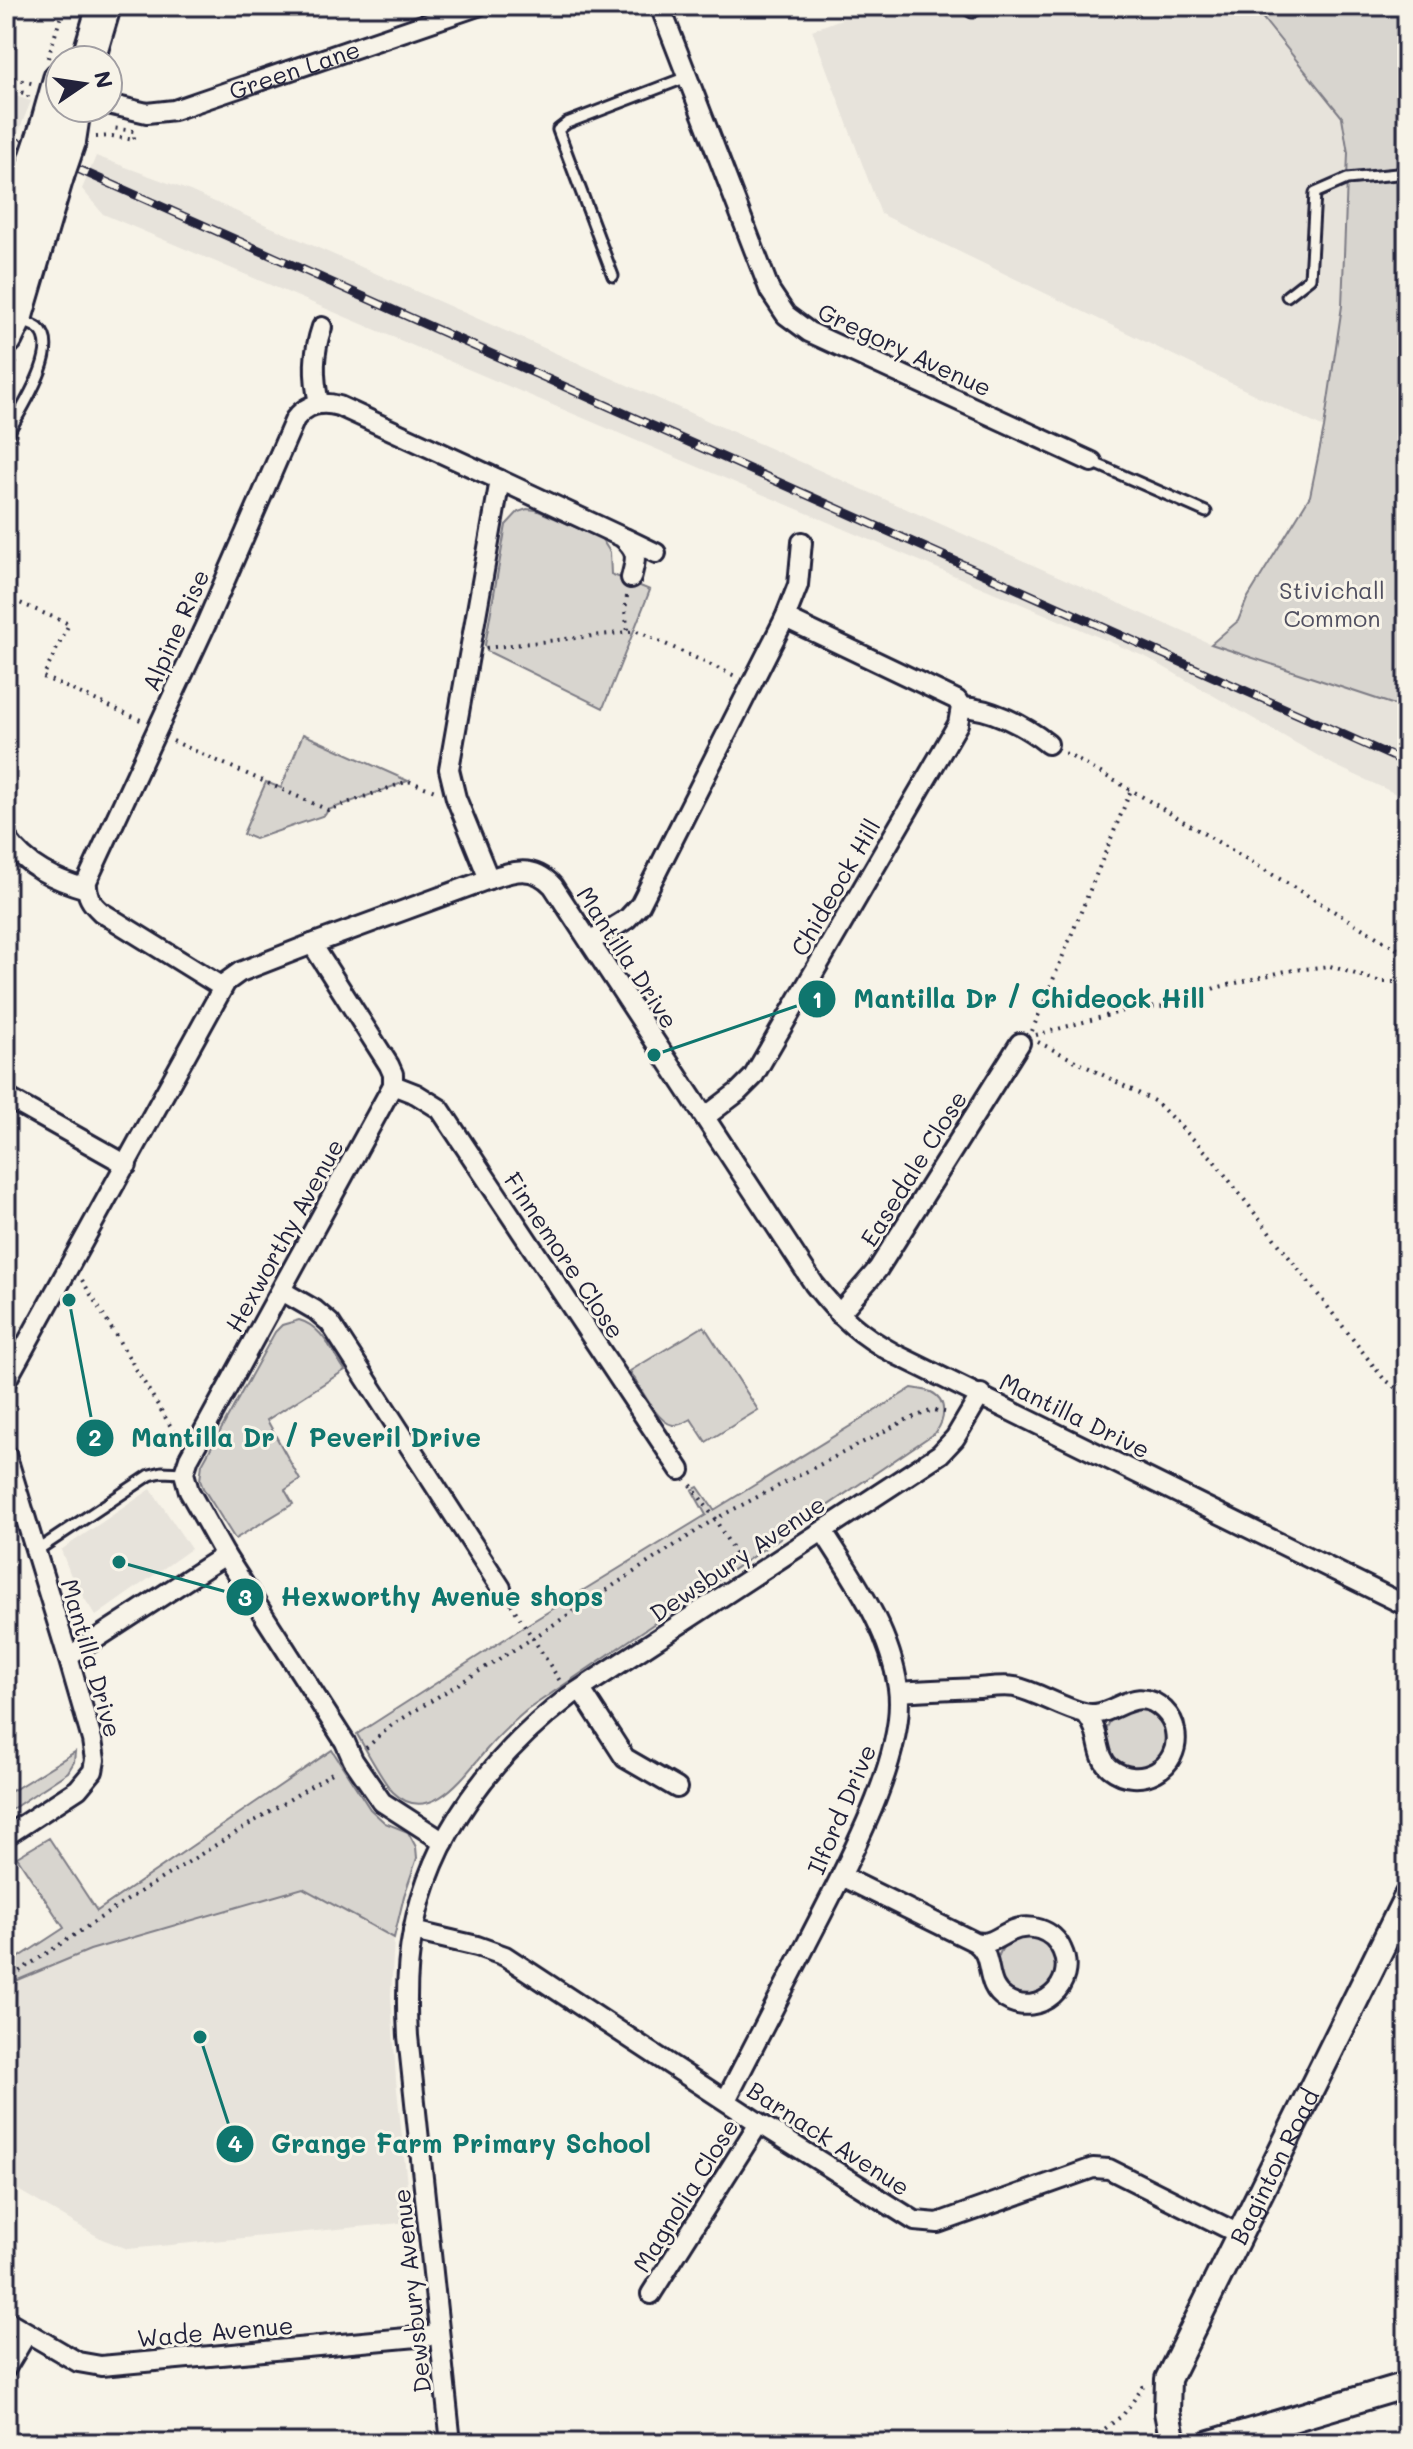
<svg xmlns="http://www.w3.org/2000/svg" width="1413" height="2449" font-family="Mali,sans-serif">
	<style>
		.built { fill: #e7e3db }
		.green { fill: #d8d5cf; stroke: #7d7c85; stroke-width: 2 }
		.lines { fill: none; stroke-linecap: round; stroke-linejoin: round }
		.lane-casing { stroke: #22223b; stroke-width: 15 }
		.street-casing { stroke: #22223b; stroke-width: 24 }
		.secondary-casing { stroke: #22223b; stroke-width: 30 }
		.highway-casing { stroke: #22223b; stroke-width: 38 }
		.path { stroke: #22223b; stroke-width: 4; stroke-dasharray: 2 6; stroke-linecap: butt }
		.lane { stroke: #f7f3e8; stroke-width: 9 }
		.street { stroke: #f7f3e8; stroke-width: 18 }
		.secondary { stroke: #f7f3e8; stroke-width: 24 }
		.highway { stroke: #f7f3e8; stroke-width: 32 }
		.rail-casing { stroke: #22223b; stroke-width: 9 }
		.rail { stroke: #f7f3e8; stroke-width: 6; stroke-dasharray: 18; stroke-linecap: butt }
		.highway-bridge-casing { stroke: #22223b; stroke-width: 38; stroke-linecap: butt }
		.highway-bridge { stroke: #f7f3e8; stroke-width: 32 }
		.labels { text-anchor: middle; dominant-baseline: central; stroke-width: 6; stroke-linejoin: round; paint-order: stroke }
		.street-label { font-size: 24px; fill: #22223b; stroke: #f7f3e8 }
		.park-label { font-size: 24px; fill: #504f60; stroke: #f7f3e8 }
		.leader { fill: none; stroke: #0f766e; stroke-width: 3 }
		.callout-dot { fill: #0f766e; stroke: #f7f3e8; stroke-width: 3 }
		.mark-label { font-size: 24px; text-anchor: middle; font-weight: bold; fill: #fff }
		.callout-label { font-size: 26px; text-anchor: middle; font-weight: bold; fill: #0f766e; stroke: #f7f3e8; stroke-width: 6; stroke-linejoin: round; paint-order: stroke }
	</style>
	<rect width="100%" height="100%" fill="#f7f3e8"/>
	<filter id="ink" filterUnits="userSpaceOnUse"><feTurbulence type="fractalNoise" baseFrequency=".0125" numOctaves="2"/><feDisplacementMap in="SourceGraphic" scale="16" xChannelSelector="R" yChannelSelector="G"/><feConvolveMatrix kernelMatrix="1 2 1 2 8 2 1 2 1" color-interpolation-filters="sRGB"/></filter>
	<g filter="url(#ink)">
		<path class="built" d="M876,6H1253L1342,117L1348,152L1342,306L1324,428L881,214L812,30Z
			M6,93L31,101L10,153L6,150Z
			M96,156L190,191L1211,644L1407,709V799L1334,765L1148,658L103,214L82,189Z
			M151,1489L191,1549L96,1616L73,1581L61,1550Z
			M303,1888L394,1938L391,1994L396,2080L411,2222L128,2249L102,2239L6,2183V1985L90,1950Z"/>
		<path class="green" d="M1253,6H1407V709L1211,644L1238,621L1247,599L1310,496L1324,428L1342,306L1348,153L1342,117Z
			M527,509L536,510L601,538L610,552L611,574L650,590L603,708L487,651L485,645L506,525L518,512Z
			M303,734L408,781L328,810L325,815L255,839L243,834L266,782L281,788Z
			M299,1320C322,1326 332,1352 345,1370L267,1420L300,1480L285,1490L293,1504L235,1539L203,1488L200,1480L202,1464L275,1332L282,1325Z
			M704,1326L758,1410L706,1442L691,1419C685,1422 680,1426 673,1425C657,1423 639,1385 630,1371Z
			M912,1388C918,1389 926,1390 931,1392C948,1400 945,1420 936,1432L527,1710C513,1722 499,1735 487,1749C466,1773 430,1828 393,1792C383,1782 365,1748 357,1734L525,1626L706,1515L692,1490L698,1487L714,1510Z
			M1105 1739a32 32 0 1 1 64 0a32 32 0 1 1-64 0Z
			M332,1750L370,1809L385,1823L408,1832L416,1847L417,1858L404,1896L394,1938L303,1888L90,1950L6,1985V1966L64,1928L17,1857L49,1838L97,1911Z
			M75,1752L74,1762L68,1772L6,1813V1783L12,1791Z
			M997 1966a31 31 0 1 1 62 0a31 31 0 1 1-62 0Z"/>
		<g class="lines">
			<g class="lane-casing">
				<path id="lane" d="M962,6L972,12L984,6
					M613,276L558,130L567,123L687,77
					M1287,296L1310,278L1315,193L1347,179L1407,173
					M6,437C17,415 63,349 39,329C35,325 26,323 22,321
					M1092,462L1206,512
					M36,1551L150,1475L162,1472L184,1473"/>
			</g>
			<g class="street-casing">
				<g id="street">
					<path d="M660,6L770,291L786,315L809,332L1092,462"/>
					<path id="s1" d="M108,104L147,113L174,110L478,6"/>
					<path d="M319,403C313,376 313,353 322,327"/>
					<path d="M500,480L622,537C639,552 636,558 631,578"/>
					<path d="M625,538L656,553"/>
					<path d="M785,618L798,585L802,542"/>
					<path d="M961,707C991,708 1024,725 1048,744"/>
					<path d="M7,839C27,867 55,880 87,889"/>
					<path d="M590,942L627,919L640,905L785,618L957,700L961,707L958,724L753,1077L738,1092L705,1117"/>
					<path d="M312,944L389,1065L393,1074V1085L189,1458L184,1473L189,1491L225,1555L345,1742L353,1760L382,1802L444,1842"/>
					<path d="M222,987L101,912C91,903 86,896 87,881L206,624L295,419C307,404 321,401 339,406L500,480L449,769L456,798L489,879"/>
					<path d="M393,1085L416,1094L440,1109L680,1470"/>
					<path d="M6,1097L127,1165"/>
					<path d="M282,1291L315,1310L330,1323L501,1588"/>
					<path d="M839,1314L878,1269L1020,1043"/>
					<path d="M6,1381L226,982L240,972L312,944L489,879C513,871 533,864 553,886L814,1284C839,1316 861,1336 897,1355L1407,1606"/>
					<path d="M6,1454L68,1657L92,1740L95,1760L93,1771L78,1789L6,1836"/>
					<path d="M68,1657L225,1555"/>
					<path d="M581,1690L625,1758L677,1788"/>
					<path d="M899,1692C926,1690 952,1689 979,1688C990,1687 1004,1685 1015,1687C1040,1693 1060,1707 1084,1713C1112,1721 1134,1681 1164,1710C1170,1716 1174,1723 1175,1731C1182,1768 1139,1791 1110,1768C1095,1756 1102,1732 1086,1714"/>
					<path d="M841,1876L975,1942C991,1945 996,1938 1009,1932C1029,1922 1053,1929 1062,1950C1078,1984 1039,2019 1006,1999C982,1984 996,1956 975,1942"/>
					<path d="M413,1931L477,1946L505,1956L759,2123L915,2221L938,2223L1093,2168L1109,2169L1239,2234"/>
					<path d="M726,2100C753,2047 780,1995 807,1943C839,1879 908,1759 898,1688C890,1629 854,1580 823,1531"/>
					<path d="M651,2294L759,2123"/>
					<path d="M6,2320L78,2362L101,2366L439,2335"/>
					<path d="M6,2368L27,2333"/>
					<path d="M451,2443L408,2036C406,2001 406,1966 413,1932C431,1834 493,1755 570,1696L940,1454L955,1438L981,1394"/>
				</g>
			</g>
			<g class="secondary-casing">
				<g id="secondary">
					<path id="s2" d="M1173,2443L1167,2412L1168,2379L1407,1896"/>
					<path d="M1211,2443L1407,2385"/>
				</g>
			</g>
			<g class="highway-casing">
				<path id="highway" d="M88,60L104,6
					M46,129L60,79
					M69,141L74,108
					M6,255L34,165
					M6,338L15,319L57,176"/>
			</g>
			<path class="path" d="M48,58L64,6
				M6,77L35,84
				M6,88L28,94V98
				M96,137L112,136L134,140V131L111,128
				M6,394L16,362
				M627,596L625,611L628,631
				M6,597L69,624L43,677L143,721
				M486,648L637,631L735,676
				M173,741L328,810L408,781L435,791
				M1065,753L1131,790L1407,955
				M1032,1031L1131,790
				M1036,1035L1131,1009L1173,1006L1215,988L1286,971L1330,966L1381,982H1407
				M1038,1042L1156,1102L1211,1157L1383,1378L1407,1396
				M82,1280L179,1440
				M691,1485L715,1519L740,1562
				M511,1604L560,1681
				M366,1748L392,1725L533,1638L715,1519L906,1420L933,1410L950,1413
				M6,1980L135,1895L337,1770
				M1086,2443L1123,2415L1143,2387L1147,2386"/>
			<use href="#lane" class="lane"/>
			<use href="#street" class="street"/>
			<use href="#secondary" class="secondary"/>
			<use href="#highway" class="highway"/>
			<g class="rail-casing">
				<path id="rail" d="M6,137L1407,763"/>
			</g>
			<use href="#rail" class="rail"/>
			<g class="highway-bridge-casing">
				<path id="highway-bridge" d="M34,165L46,129
					M57,176L69,141"/>
			</g>
			<use href="#highway-bridge" class="highway-bridge"/>
		</g>
	</g>
	<g class="labels">
		<g class="street-label">
			<text stroke="none"><textPath href="#s1" startOffset="194">Green Lane</textPath></text>
			<text transform="translate(905 349) rotate(25)">Gregory Avenue</text>
			<text transform="translate(175 630) rotate(-66)">Alpine Rise</text>
			<text transform="translate(835 887) rotate(-60)">Chideock Hill</text>
			<text transform="translate(628 957) rotate(57)">Mantilla Drive</text>
			<text transform="translate(913 1168) rotate(-58)">Easedale Close</text>
			<text transform="translate(284 1235) rotate(-61)">Hexworthy Avenue</text>
			<text transform="translate(565 1255) rotate(56)">Finnemore Close</text>
			<text transform="translate(1075 1415) rotate(26)">Mantilla Drive</text>
			<text transform="translate(737 1558) rotate(-34)">Dewsbury Avenue</text>
			<text transform="translate(92 1658) rotate(74)">Mantilla Drive</text>
			<text transform="translate(841 1809) rotate(-67)">Ilford Drive</text>
			<text transform="translate(829 2138) rotate(33)">Barnack Avenue</text>
			<text stroke="none"><textPath href="#s2" startOffset="302">Baginton Road</textPath></text>
			<text transform="translate(685 2195) rotate(-58)">Magnolia Close</text>
			<text transform="translate(411 2291) rotate(-96)">Dewsbury Avenue</text>
			<text transform="translate(215 2331) rotate(-5)">Wade Avenue</text>
		</g>
		<g class="park-label">
			<text x="1332" y="589">Stivichall<tspan x="1332" dy="28">Common</tspan></text>
		</g>
	</g>
	<path class="leader" d="M654 1055L817 999M69 1300L95 1438M119 1562L245 1597M200 2037L235 2144"/>
	<g class="callout-dot">
		<circle cx="654" cy="1055" r="8"/>
		<circle cx="69" cy="1300" r="8"/>
		<circle cx="119" cy="1562" r="8"/>
		<circle cx="200" cy="2037" r="8"/>
		<circle cx="817" cy="999" r="20"/>
		<circle cx="95" cy="1438" r="20"/>
		<circle cx="245" cy="1597" r="20"/>
		<circle cx="235" cy="2144" r="20"/>
	</g>
	<g class="mark-label">
		<text x="817" y="1008">1</text>
		<text x="95" y="1446">2</text>
		<text x="245" y="1606">3</text>
		<text x="235" y="2152">4</text>
	</g>
	<g class="callout-label">
		<text x="1029" y="1008">Mantilla Dr / Chideock Hill</text>
		<text x="306" y="1447">Mantilla Dr / Peveril Drive</text>
		<text x="442" y="1606">Hexworthy Avenue shops</text>
		<text x="461" y="2153">Grange Farm Primary School</text>
	</g>
	<rect width="1413" height="2449" fill="none" stroke="#f7f3e8" stroke-width="32"/>
	<rect x="16" y="16" width="1381" height="2417" fill="none" stroke="#22223b" stroke-width="3" filter="url(#ink)"/>
	<g transform="translate(84 84) rotate(77)"><circle r="38" fill="#f7f3e8" stroke="#a29fa3" stroke-width="2"/>
	<path d="M0-6L14 30L0 20L-14 30Z" fill="#22223b"/>
	<text y="-12" font-size="22" font-weight="bold" text-anchor="middle" fill="#22223b">N</text>
	</g>
</svg>
